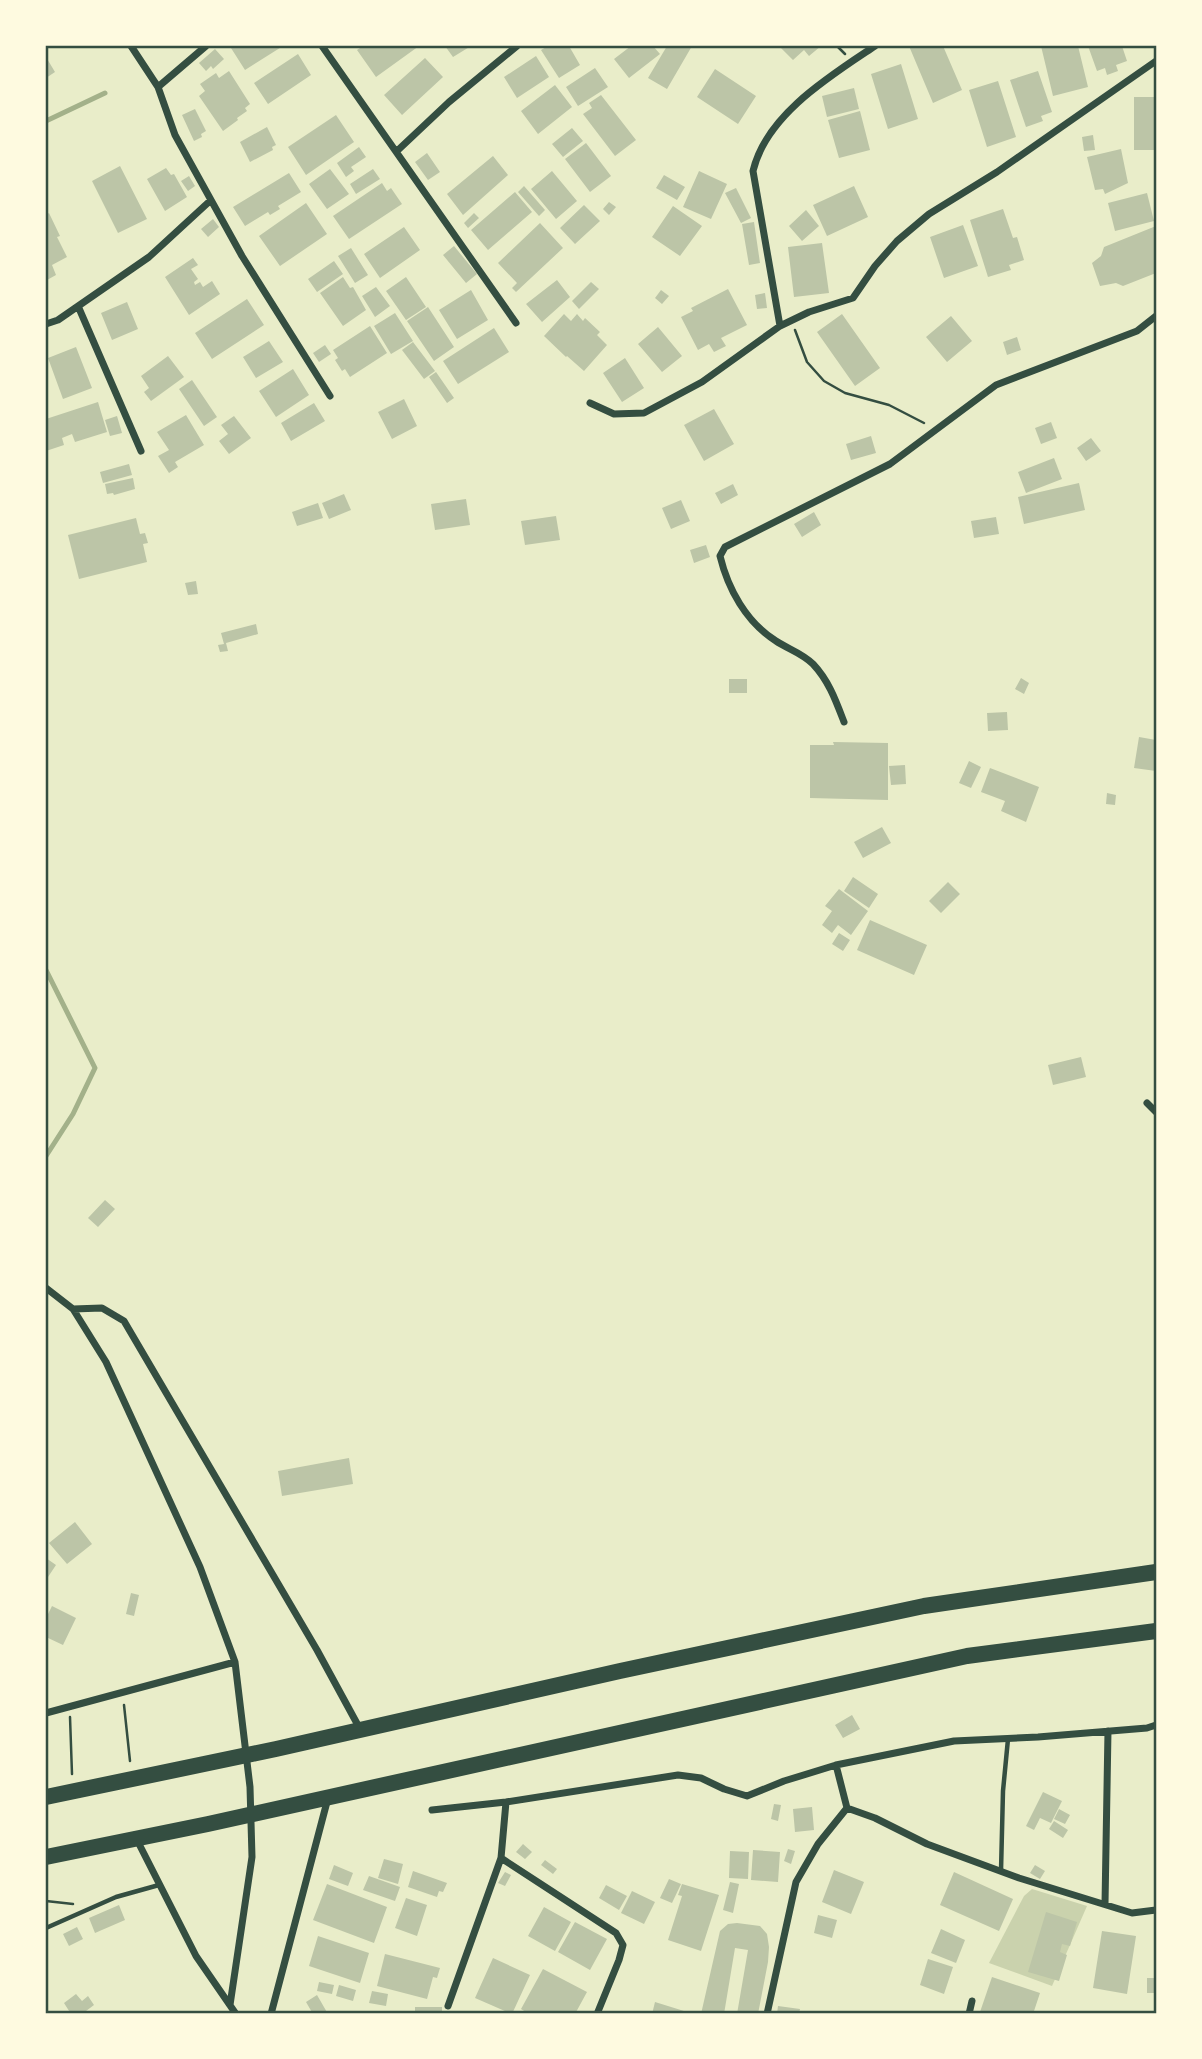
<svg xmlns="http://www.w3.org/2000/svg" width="1202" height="2059" font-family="Overpass,sans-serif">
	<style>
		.green { fill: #cad2ad }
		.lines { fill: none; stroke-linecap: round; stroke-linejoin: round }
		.stream { stroke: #a3b18a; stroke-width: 5 }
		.building { fill: #bcc5a7 }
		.path { stroke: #344e41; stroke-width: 2.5 }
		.service { stroke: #344e41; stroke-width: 4.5 }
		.minor { stroke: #344e41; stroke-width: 7 }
		.motorway { stroke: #344e41; stroke-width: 16 }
		.neatline { fill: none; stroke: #344e41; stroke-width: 2.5 }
	</style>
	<rect width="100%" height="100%" fill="#e9edc9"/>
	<path class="green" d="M1032,1889L1087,1906L1052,1986L989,1963L1024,1896Z"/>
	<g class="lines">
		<path class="stream" d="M46,121L105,93
			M46,970L95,1068L73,1114L46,1156"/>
	</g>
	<path class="building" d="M235,46H283L245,70L231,48Z
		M363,46H419L376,77L357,50Z
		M445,46H471L453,57Z
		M548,46H569L580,65L559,78L541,50Z
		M631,46H653L660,54L629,78L614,59Z
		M667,46H692L667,89L648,78Z
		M779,46H821L809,56L804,50L793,60Z
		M909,46H943L962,90L933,103Z
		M1041,46H1078L1088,87L1053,96Z
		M1088,46H1122L1127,61L1116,65L1118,71L1107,75L1105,68L1097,71Z
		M215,49L224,59L213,69L211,66L206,71L199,63Z
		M298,54L311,75L268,104L254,83Z
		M536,56L549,77L517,98L504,77Z
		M46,57L55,72L46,78Z
		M425,58L443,77L402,115L384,95Z
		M901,64L918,119L888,129L871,74Z
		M595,68L608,87L578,106L566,87Z
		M715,69L756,96L738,124L697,97Z
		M229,71L250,104L245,108L247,111L237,118L238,120L223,131L199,96L205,91L200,84L216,73L219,78Z
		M1038,71L1052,112L1041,116L1043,121L1026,127L1010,80Z
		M998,81L1016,137L987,147L969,90Z
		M555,85L572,107L538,134L521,111Z
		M854,88L859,109L827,117L822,96Z
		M601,95L636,140L615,156L583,114L592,108L589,103Z
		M1134,97H1156V150H1134Z
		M195,109L206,131L201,134L202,137L194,141L182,115Z
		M860,111L870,150L839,158L828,120Z
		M336,115L354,142L306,175L288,147Z
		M267,127L276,145L272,147L273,150L250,162L240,142Z
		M572,128L583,141L563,157L552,144Z
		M1093,135L1095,150L1084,151L1082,137Z
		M586,143L611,176L590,192L565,159Z
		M359,147L366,157L351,167L354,171L346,177L337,163Z
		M1121,149L1128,183L1105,194L1103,189L1095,190L1087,157Z
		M427,153L440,172L428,180L415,162Z
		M493,156L508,175L463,215L447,194Z
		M120,166L147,219L118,233L92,181Z
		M166,168L171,175L174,174L187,197L165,211L147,179Z
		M330,169L349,194L327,209L309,184Z
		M373,169L380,179L356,194L350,184Z
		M552,171L577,201L556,219L531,189Z
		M699,171L727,184L711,219L683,207Z
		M289,173L301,192L278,206L280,209L270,215L268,212L245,226L233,207Z
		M664,175L685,187L677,200L656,188Z
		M189,176L195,186L188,191L181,181Z
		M382,183L387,191L391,188L402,204L349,239L333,216Z
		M524,186L545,210L539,216L518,192Z
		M854,186L868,217L827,236L813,205Z
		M736,188L751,218L741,223L725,193Z
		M515,192L532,212L488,250L471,230Z
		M1147,193L1154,221L1115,231L1108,203Z
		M609,202L616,207L609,215L603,209Z
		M306,203L327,234L280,266L259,236Z
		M584,205L600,221L575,244L560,228Z
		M673,206L702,226L680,256L652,237Z
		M1003,209L1013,238L1017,237L1024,260L1009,265L1011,270L988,277L970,220Z
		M806,210L819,226L802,241L789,226Z
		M49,213L60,236L57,237L67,257L52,265L56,275L47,280L46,215Z
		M474,213L479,218L468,228L464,223Z
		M213,219L219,227L208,237L201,229Z
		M754,222L760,263L749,265L742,224Z
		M540,223L563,248L516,292L512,288L517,283L498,263Z
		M963,225L978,266L944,278L930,237Z
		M1156,226V273L1123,286L1116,283L1100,286L1092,263L1101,256L1104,247Z
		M404,227L420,250L380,278L364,254Z
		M822,243L829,293L794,297L788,247Z
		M454,246L477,274L466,283L443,255Z
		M351,248L368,275L355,283L338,256Z
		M193,258L198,265L191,269L198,279L194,282L195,285L200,282L203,287L212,281L220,294L189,315L165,277Z
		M334,261L343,274L317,292L308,279Z
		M343,277L350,288L353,287L366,310L343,326L320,293Z
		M406,277L426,307L406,320L386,291Z
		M557,280L570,297L542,322L526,304Z
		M591,282L599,289L579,309L572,301Z
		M376,287L390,306L375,317L362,296Z
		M728,289L747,325L721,338L726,346L714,352L709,344L698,350L681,317L693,311L691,308Z
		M471,290L488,320L457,339L439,310Z
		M661,290L669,296L662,304L655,298Z
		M765,293L767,308L757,309L755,295Z
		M247,299L264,325L212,359L195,333Z
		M127,302L138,329L112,340L101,313Z
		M428,307L454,347L434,361L407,321Z
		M395,313L413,341L391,354L374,326Z
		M564,314L571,321L577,314L583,321L585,318L600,332L597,335L607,345L584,371L567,356L566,357L544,336Z
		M842,314L880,368L855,386L817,332Z
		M951,316L972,341L947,362L926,337Z
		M370,326L387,353L350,377L345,369L342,371L335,360L338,358L333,350Z
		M658,327L682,356L662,372L638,344Z
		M494,328L509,352L458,384L443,361Z
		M1017,337L1021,350L1007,355L1003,342Z
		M269,341L283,362L256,378L243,357Z
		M413,342L435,371L424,379L402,350Z
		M325,345L331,354L319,362L313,353Z
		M76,347L92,388L63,399L48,358Z
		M168,356L184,377L151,401L144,392L149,388L141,376Z
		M625,358L644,388L622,402L603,373Z
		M293,369L309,395L276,417L259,391Z
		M436,372L454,398L447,403L429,377Z
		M192,380L217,417L204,426L179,389Z
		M404,399L417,426L392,439L378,412Z
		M98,402L107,432L75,442L72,434L62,438L64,445L46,451V419Z
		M314,403L325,421L291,441L281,423Z
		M714,409L734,444L704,461L684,425Z
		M186,415L204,445L175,462L178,467L169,473L158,456L169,450L157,432Z
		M117,416L122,433L110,436L105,420Z
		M234,416L251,438L229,454L219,441L228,434L221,425Z
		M1051,422L1057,438L1041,444L1035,428Z
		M871,436L876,453L851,460L846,444Z
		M1091,438L1101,451L1086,461L1077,448Z
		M1054,458L1062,479L1026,493L1018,472Z
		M129,464L132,475L103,483L100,472Z
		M133,478L135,489L114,495L113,493L107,494L105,484Z
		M1079,483L1085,510L1024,524L1018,497Z
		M733,484L738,495L721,504L715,493Z
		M344,494L351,510L329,519L322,503Z
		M466,499L470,525L435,530L431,504Z
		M681,500L690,521L671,529L662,508Z
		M318,503L323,518L297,526L292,512Z
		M814,512L821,525L802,537L794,524Z
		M556,516L560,540L525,545L521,521Z
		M996,517L999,534L974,538L971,521Z
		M136,518L140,534L145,533L148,543L143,544L147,562L79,579L68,535Z
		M706,545L710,557L694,563L690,550Z
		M196,581L198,594L188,595L185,583Z
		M256,624L258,634L226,643L228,651L220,652L218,645L224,644L221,633Z
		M1021,678L1029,683L1024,694L1015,689Z
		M729,679H747V693H729Z
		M1007,712L1008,730L988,731L987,713Z
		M1139,737L1156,740V771L1134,768Z
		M833,742L888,743V800L810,798V745H834Z
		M969,761L981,767L971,788L959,783Z
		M905,765L906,784L891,785L889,766Z
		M990,768L1039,787L1026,822L1001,811L1005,801L981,792Z
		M1107,793L1116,795L1115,805L1106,804Z
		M882,827L891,843L863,858L854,842Z
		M853,877L878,894L869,908L844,891Z
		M948,882L960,894L941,913L929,901Z
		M839,889L868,911L851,935L838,925L832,933L822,925L832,911L825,906Z
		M870,920L927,945L914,975L857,950Z
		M839,933L850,940L843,951L832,944Z
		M1081,1057L1086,1077L1053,1085L1048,1065Z
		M105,1200L115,1209L98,1227L88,1218Z
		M349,1458L353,1484L282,1496L278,1471Z
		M75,1522L92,1544L67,1564L49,1543Z
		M46,1558L56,1565L46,1580Z
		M131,1593L139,1595L134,1616L126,1614Z
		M52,1606L76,1618L63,1645L46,1637V1618Z
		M852,1715L860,1729L843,1738L835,1725Z
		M1043,1792L1062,1801L1051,1823L1040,1818L1034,1830L1026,1826Z
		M774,1804L781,1805L778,1821L771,1819Z
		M812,1807L814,1830L795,1832L793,1809Z
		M1059,1809L1070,1815L1065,1824L1054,1819Z
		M1054,1821L1068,1830L1063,1838L1049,1829Z
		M523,1844L532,1852L525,1859L516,1852Z
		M788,1849L795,1851L791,1864L784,1861Z
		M753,1850L780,1852L778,1882L751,1880Z
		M730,1851L749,1852L748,1879L729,1878Z
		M384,1859L403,1864L398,1884L378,1878Z
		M545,1860L557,1869L553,1874L541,1865Z
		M334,1865L353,1873L348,1886L329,1879Z
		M1035,1865L1045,1871L1040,1879L1030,1873Z
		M834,1870L864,1882L851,1914L822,1902Z
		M413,1871L447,1883L443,1892L439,1891L437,1897L408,1887Z
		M505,1872L511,1875L505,1886L498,1883Z
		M954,1872L1013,1899L999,1931L940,1905Z
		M369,1876L400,1887L395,1901L363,1890Z
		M669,1879L681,1884L672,1903L660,1898Z
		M730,1882L739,1884L733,1913L723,1910Z
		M327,1884L387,1907L374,1943L313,1920Z
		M682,1884L719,1895L701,1951L668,1940L682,1896L678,1895Z
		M606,1885L627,1896L619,1910L599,1898Z
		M632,1891L655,1902L644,1924L621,1913Z
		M406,1898L427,1905L417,1936L395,1928Z
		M119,1905L125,1920L95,1933L89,1918Z
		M544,1907L571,1922L555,1951L528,1936Z
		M1046,1912L1077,1922L1070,1946L1062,1944L1060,1952L1067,1955L1059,1981L1028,1972Z
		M818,1915L837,1920L832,1938L814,1933Z
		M575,1922L607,1939L590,1970L558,1952Z
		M737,1923L760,1926L767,1934L769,1947L768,1962L758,2014H737L748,1950L735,1948L724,2014H701L720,1931L728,1924Z
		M77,1927L83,1939L69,1946L63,1934Z
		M941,1929L965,1940L956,1963L931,1953Z
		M1102,1931L1136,1936L1127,1994L1093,1988Z
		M318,1936L369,1953L360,1983L309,1966Z
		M385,1954L440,1968L437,1978L433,1977L427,1999L377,1986Z
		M493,1958L530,1975L512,2014L475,1998Z
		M928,1959L953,1967L944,1994L920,1985Z
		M543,1969L587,1992L575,2014H529L521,2009Z
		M992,1977L1040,1993L1033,2014L980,2012Z
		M1147,1978H1156V1993H1147Z
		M319,1982L334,1985L332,1994L317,1991Z
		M339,1985L356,1990L353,2001L336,1996Z
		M372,1991L388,1994L386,2006L369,2003Z
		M76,1994L82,2001L88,1996L94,2005L82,2014H71L64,2003Z
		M317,1995L328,2014H313L306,2002Z
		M655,2002L684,2011L683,2014H652Z
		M778,2006L800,2009L799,2014H777Z
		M415,2007H442V2014H415Z"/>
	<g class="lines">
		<path class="path" d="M837,46L845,54
			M795,330L807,362L824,381L845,393L889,405L924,423
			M124,1705L130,1761
			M70,1717L72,1774
			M46,1901L73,1904"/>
		<path class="service" d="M1001,1871L1003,1791L1008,1739
			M46,1928L116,1897L159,1885"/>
		<path class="minor" d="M131,46L158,87L175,135L242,256L330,396
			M322,46L516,323
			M158,87L206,46
			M397,151L449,102L517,46
			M78,306L141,451
			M46,324L58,320L149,257L211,200
			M780,326L753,171C766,115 830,76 875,46
			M590,403L614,414L644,413L702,382L780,326L809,312L853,298L875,266L897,241L929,214L997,172L1156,61
			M844,722C836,701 829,681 813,664C802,653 788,649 776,641C746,622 728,589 720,556L725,547L890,464L996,385L1137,331L1156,316
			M1147,1103L1156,1112
			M46,1288L73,1309L106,1362L200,1567L235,1662L250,1787L252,1857L230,2005
			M73,1309L102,1308L124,1321L317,1650L360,1729
			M46,1713L235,1662
			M836,1765L847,1808L875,1818L927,1844L1019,1878L1132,1913L1156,1910
			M432,1810L506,1802L678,1775L701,1778L724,1789L747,1796L784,1781L836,1765L954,1741L1038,1737L1147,1728L1156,1725
			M136,1838L196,1956L236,2014
			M501,1858L616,1933L623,1945L619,1960L597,2014
			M1105,1904L1108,1731
			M448,2006L501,1858L506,1802
			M271,2014L328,1798
			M767,2014L796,1882L818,1844L847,1808
			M969,2014L972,2001"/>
		<path class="motorway" d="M46,1797L276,1749L620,1671L924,1606L1156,1572
			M46,1857L208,1824L967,1656L1156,1631"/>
	</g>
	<rect width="1202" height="2059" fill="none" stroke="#fefae0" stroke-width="94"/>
	<rect x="47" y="47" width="1108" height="1965" class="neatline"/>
</svg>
